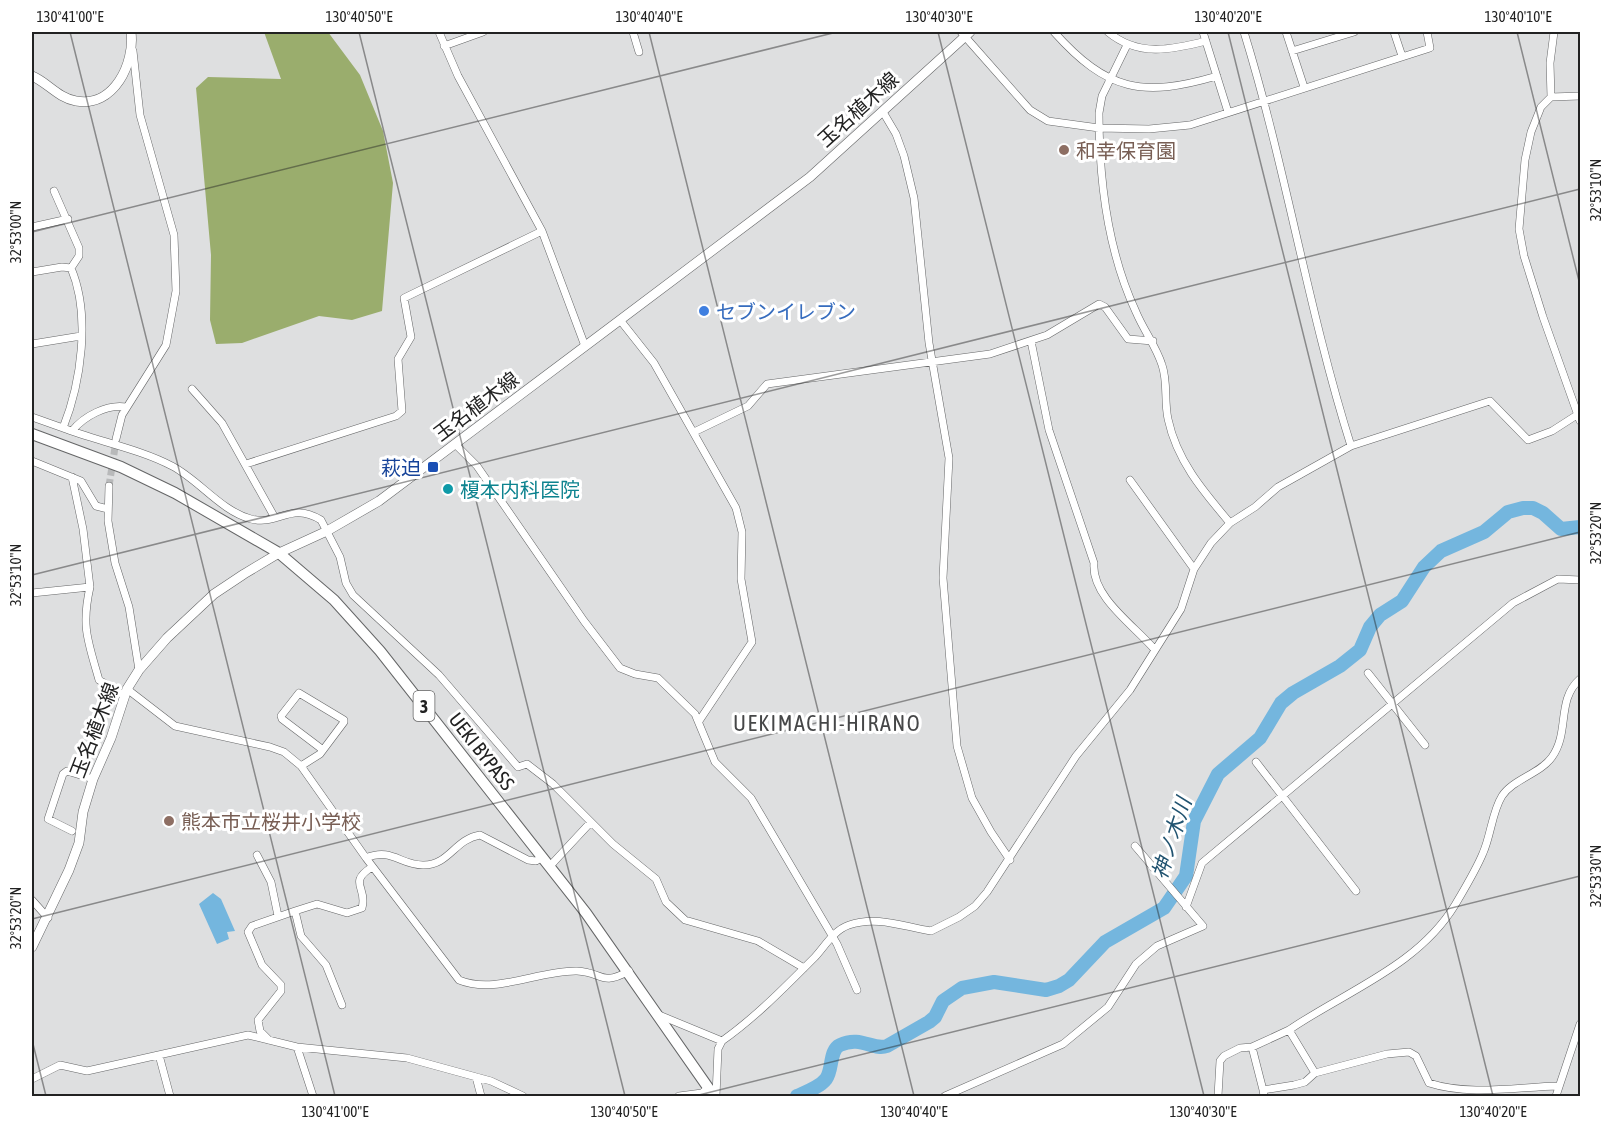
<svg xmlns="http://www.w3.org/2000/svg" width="1612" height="1128" font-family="'Asap Condensed','Noto Sans JP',sans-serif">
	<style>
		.forest { fill: #9aad6d }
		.water { fill: #74b6de }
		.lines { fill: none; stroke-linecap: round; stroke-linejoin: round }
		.river { stroke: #74b6de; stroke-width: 14 }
		.minor-tunnel { stroke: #b8b9ba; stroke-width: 7; stroke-dasharray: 7 3.5; stroke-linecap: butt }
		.minor-casing { stroke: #656667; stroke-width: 8 }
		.major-casing { stroke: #656667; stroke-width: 10 }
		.highway-casing { stroke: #656667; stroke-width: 12 }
		.minor { stroke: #fff; stroke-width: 7 }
		.major { stroke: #fff; stroke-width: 9 }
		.highway { stroke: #fff; stroke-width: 10 }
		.ticks { fill: none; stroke: #222; stroke-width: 1.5; stroke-opacity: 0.45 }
		.education-dot { fill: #8d6e63; stroke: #fff; stroke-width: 2 }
		.shop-dot { fill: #3f7fe0; stroke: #fff; stroke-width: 2 }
		.transit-dot { fill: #1a4fb4; stroke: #fff; stroke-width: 2 }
		.culture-dot { fill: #0f9aa8; stroke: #fff; stroke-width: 2 }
		.labels { text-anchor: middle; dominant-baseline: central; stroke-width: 6; stroke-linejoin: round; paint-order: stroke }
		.shield { fill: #fff; stroke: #646464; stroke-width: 1.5 }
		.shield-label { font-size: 18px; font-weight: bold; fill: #222 }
		.street-label { font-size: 20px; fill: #222; stroke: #fff }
		.education-label { font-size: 20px; fill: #785e54; stroke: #fff; text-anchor: start }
		.shop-label { font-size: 20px; fill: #366cbe; stroke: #fff; text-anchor: start }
		.transit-label { font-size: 20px; fill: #164399; stroke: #fff; text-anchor: end }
		.culture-label { font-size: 20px; fill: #0d838f; stroke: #fff; text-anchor: start }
		.water-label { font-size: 21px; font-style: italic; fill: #215370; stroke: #fff }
		.quarter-label { font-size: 22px; letter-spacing: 1.5px; fill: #464748; stroke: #fff }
		.neatline { fill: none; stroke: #222; stroke-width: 2 }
		.ticks-label { font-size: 15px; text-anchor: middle; fill: #222 }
	</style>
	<rect width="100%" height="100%" fill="#dedfe0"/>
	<path class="forest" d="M264,32H328L360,75L383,131L393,183L382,311L352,320L319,316L242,343L216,344L210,320L211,255L196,88L208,77L281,79Z"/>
	<path class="water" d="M213,893L221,899L235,931L227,932L229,939L217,944L199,904Z"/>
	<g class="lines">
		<path class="river" d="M797,1096C806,1092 820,1087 826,1079C833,1070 829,1050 840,1045C861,1035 873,1051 887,1046L929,1022L935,1017L943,1001L962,988L994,982L1046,990L1059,986L1069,980L1105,942L1164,908L1186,876L1194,821L1218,774L1260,738L1281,703L1293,693L1340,666L1360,650L1370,627L1380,615L1402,601L1424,567L1441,551L1484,532L1508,512L1523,508H1533L1543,513L1561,529L1580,527"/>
		<path class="minor-tunnel" d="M109,486L116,441"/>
		<g class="minor-casing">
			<path id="minor" d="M439,32L458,76L542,231L585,346
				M633,32L639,52
				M961,32L1030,110L1048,121L1099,128L1149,129L1190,125L1430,48L1427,32
				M1054,32C1107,91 1142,98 1217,76
				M1108,32C1138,57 1171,50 1206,41
				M1203,32L1228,112
				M1244,32C1286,168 1308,310 1351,446
				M1286,32L1304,87
				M1394,32L1402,56
				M1127,45L1102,96L1099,113C1099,181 1107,250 1136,312C1144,331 1156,346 1162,365C1168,382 1164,401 1168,419C1177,461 1203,491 1230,523
				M444,46L483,32
				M1292,51L1354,32
				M1580,96L1551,97L1541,107L1531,132L1525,160L1519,229L1524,256L1543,317L1580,421
				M1551,97L1550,63L1554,32
				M883,112L896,134L904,156L914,198L929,343L949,458L943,578L957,746L972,798L991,832L1010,860
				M54,191L79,248V256L71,268
				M32,227L68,219
				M32,272L62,267L71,268C91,315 81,383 63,428C97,441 140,449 172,466C199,480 221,511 251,519C279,526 290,501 321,520L340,557L346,583L353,595L439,675L518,767L527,764L553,784L613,844L656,879L666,902L685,920L758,941L804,968
				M620,320L654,363L736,508L742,532L741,579L752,642L699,721
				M1031,341L1049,430L1094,563C1091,597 1135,626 1155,650
				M32,344L81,336
				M192,389L222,423L275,518
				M32,417L63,428
				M72,431C84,416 107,404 126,407
				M694,432L748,406L767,384L990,354L1047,335L1099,304L1105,307L1128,339L1153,341
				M116,439L122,415L166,345L176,291L174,235L140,115L133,51
				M455,444L477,466L584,621L620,668L635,674L658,678L695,714L715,762L751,798L837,944L857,990
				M32,461L81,481L96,506L108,509
				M246,464L396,416L402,411L398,359L411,337L404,298L542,231
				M1130,480L1194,569
				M109,486L108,521L115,563L129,607L139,670
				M90,587C81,627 88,641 99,680L125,696
				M32,593L90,587L83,529L72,477
				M1368,673L1425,745
				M127,689L175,726L270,747L284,752L301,766L366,858L459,980C495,995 539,970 577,971C603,972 600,987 629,971
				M1256,762L1356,891
				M301,766L320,754L344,722V720L299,693L281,716L282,719L323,750
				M72,831L48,819L63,774L67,771L93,779
				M257,855L271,882L278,916
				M366,858C392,847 401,866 424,865C449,865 455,839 480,835L528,860L536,861L543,857
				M550,866L590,823
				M32,900L48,918
				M1186,907L1202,863L1513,603L1558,579L1580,580
				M342,1005L326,965L301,936L295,911L317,904L347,913L362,908C368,887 347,883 372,867
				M659,1015L722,1041
				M269,1040L260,1031L258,1020L281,991V985L262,965L248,932L252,926L295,911
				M297,1047L313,1096
				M1252,1047L1263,1090
				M159,1055L170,1096
				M1315,1073L1289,1030C1346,991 1418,966 1455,905C1465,888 1476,870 1483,853C1491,835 1492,812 1502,796C1513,779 1540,774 1552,757C1570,732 1556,700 1580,679
				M476,1077L481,1096
				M32,1079L60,1065L87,1071L248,1035L297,1047L407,1058L491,1081L523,1096
				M679,1096L702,1093L708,1088
				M716,1096L718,1049L722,1041C756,1017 786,986 815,957C825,946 834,930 849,925C877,915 904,927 931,931L959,917L975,906L987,892L1076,756L1130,690L1181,609L1194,569L1211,543L1230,523L1255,507L1278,487L1351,446L1490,401L1528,440L1552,431L1580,413
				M945,1096L1063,1044L1108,1007L1136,964L1157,946L1203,926L1135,846
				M1218,1096L1220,1061L1224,1056L1240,1048L1252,1047L1289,1030
				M1264,1096L1263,1090L1294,1085L1305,1082L1315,1073L1387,1054L1409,1052L1416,1056L1429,1083C1469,1096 1517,1087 1558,1086
				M1556,1096L1580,1024"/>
		</g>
		<g class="major-casing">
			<path id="major" d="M32,76C47,82 58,98 76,101C114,108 135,63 131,32
				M32,947L69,870L79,843L83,812L93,779L111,738L127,689L139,670L167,638L214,594L244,574L279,553L327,531L379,501L620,320L810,177L970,32"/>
		</g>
		<g class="highway-casing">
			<path id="highway" d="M32,434L121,467L175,493L279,553L334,600L380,651L586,913L714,1096"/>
		</g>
		<use href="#minor" class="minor"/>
		<use href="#major" class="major"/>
		<use href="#highway" class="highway"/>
	</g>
	<path class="ticks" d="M70,32L335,1096M359,32L625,1096M649,32L914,1096M938,32L1204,1096M1228,32L1493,1096M1517,32L1580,285M32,232L837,32M32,575L1580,189M32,919L1580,532M32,1040L46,1096M695,1096L1580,876"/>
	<g class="education-dot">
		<circle cx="1064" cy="150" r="6"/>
		<circle cx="169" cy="821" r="6"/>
	</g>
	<circle class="shop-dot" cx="704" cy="311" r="6"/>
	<rect class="transit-dot" x="427" y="461" width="12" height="12" rx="3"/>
	<circle class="culture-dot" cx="448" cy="489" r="6"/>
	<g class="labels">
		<rect class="shield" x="413.5" y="691" width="21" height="30" rx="4.5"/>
		<g class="shield-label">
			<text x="424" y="706">3</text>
		</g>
		<g class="street-label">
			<text transform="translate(858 109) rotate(-42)">玉名植木線</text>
			<text transform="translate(476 406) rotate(-37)">玉名植木線</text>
			<text transform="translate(94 730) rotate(-69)">玉名植木線</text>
			<text transform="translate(482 751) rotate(52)">UEKI BYPASS</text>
		</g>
		<g class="education-label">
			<text x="1076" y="150">和幸保育園</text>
			<text x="181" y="821">熊本市立桜井小学校</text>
		</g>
		<g class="shop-label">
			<text x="716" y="311">セブンイレブン</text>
		</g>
		<g class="transit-label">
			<text x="421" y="467">萩迫</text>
		</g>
		<g class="culture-label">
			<text x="460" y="489">榎本内科医院</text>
		</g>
		<g class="water-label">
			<text transform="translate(1171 838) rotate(-72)">神ノ木川</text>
		</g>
		<g class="quarter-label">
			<text x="827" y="723">UEKIMACHI-HIRANO</text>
		</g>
	</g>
	<rect width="1612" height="1128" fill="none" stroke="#ffffff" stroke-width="66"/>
	<rect x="33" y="33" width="1546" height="1062" class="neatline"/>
	<g class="ticks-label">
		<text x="70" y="22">130°41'00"E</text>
		<text x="359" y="22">130°40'50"E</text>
		<text x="649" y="22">130°40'40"E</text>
		<text x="939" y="22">130°40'30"E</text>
		<text x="1228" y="22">130°40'20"E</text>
		<text x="1518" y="22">130°40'10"E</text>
		<text transform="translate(1596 190) rotate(-90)" y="5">32°53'10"N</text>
		<text transform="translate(16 232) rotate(-90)" y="5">32°53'00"N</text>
		<text transform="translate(1596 533) rotate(-90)" y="5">32°53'20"N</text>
		<text transform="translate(16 575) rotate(-90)" y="5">32°53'10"N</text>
		<text transform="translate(1596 876) rotate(-90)" y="5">32°53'30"N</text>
		<text transform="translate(16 918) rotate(-90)" y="5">32°53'20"N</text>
		<text x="335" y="1117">130°41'00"E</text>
		<text x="624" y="1117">130°40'50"E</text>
		<text x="914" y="1117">130°40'40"E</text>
		<text x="1203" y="1117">130°40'30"E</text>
		<text x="1493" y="1117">130°40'20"E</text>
	</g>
</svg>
